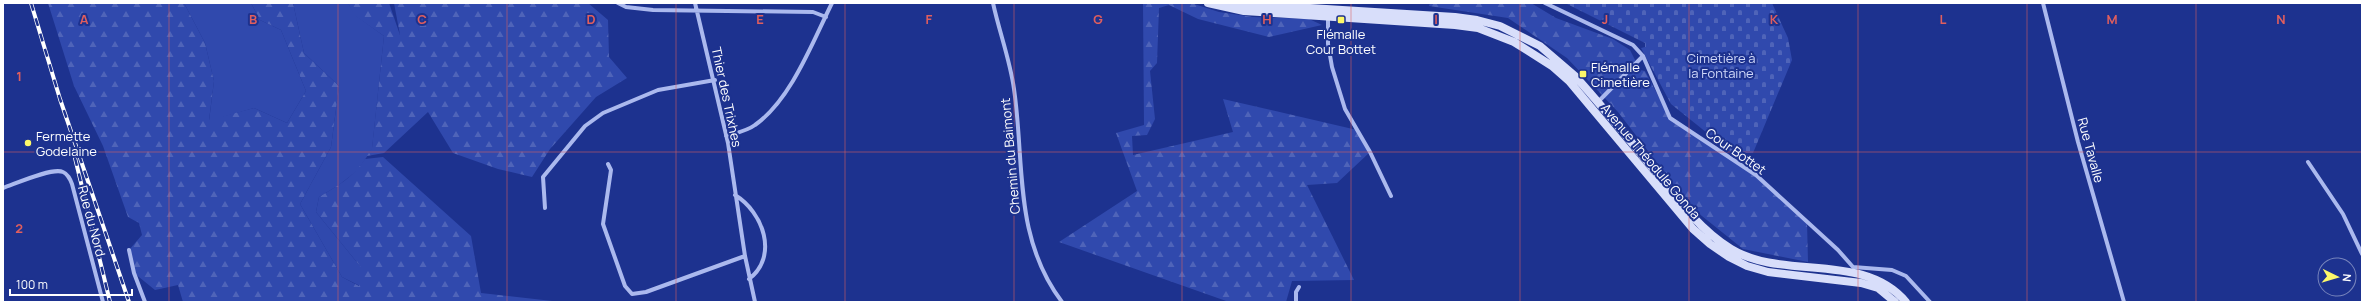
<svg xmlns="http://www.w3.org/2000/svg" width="2365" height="305" font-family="Manrope,sans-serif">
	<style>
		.grass { fill: #3049ad }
		.forest { fill: url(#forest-firs) }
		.cemetery { fill: url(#cemetery-stones) }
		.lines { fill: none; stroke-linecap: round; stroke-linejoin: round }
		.minor { stroke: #abb9ee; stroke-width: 4 }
		.secondary { stroke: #d8defa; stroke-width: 8 }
		.rail-casing { stroke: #fff; stroke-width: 4 }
		.rail { stroke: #1d328f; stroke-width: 2.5; stroke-dasharray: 8; stroke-linecap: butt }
		.grid { fill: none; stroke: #e05e5e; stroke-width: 1; stroke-opacity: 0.55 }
		.poi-dot { fill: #fdf86a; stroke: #1d328f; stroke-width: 1.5 }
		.labels { text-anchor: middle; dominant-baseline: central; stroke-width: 4; stroke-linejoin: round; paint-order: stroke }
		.poi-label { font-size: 13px; fill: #fff; stroke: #1d328f; text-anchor: start }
		.park-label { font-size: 13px; fill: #d1d9fa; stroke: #1d328f }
		.street-label { font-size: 13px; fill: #fff; stroke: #1d328f }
		.grid-label { font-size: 13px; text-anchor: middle; font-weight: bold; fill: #e05e5e; stroke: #1d328f; stroke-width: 4; stroke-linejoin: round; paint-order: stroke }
	</style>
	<defs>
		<pattern id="forest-firs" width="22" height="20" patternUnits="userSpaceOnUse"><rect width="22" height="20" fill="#3049ad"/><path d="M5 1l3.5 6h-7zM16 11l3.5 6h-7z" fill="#4f64b9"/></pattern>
		<pattern id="cemetery-stones" width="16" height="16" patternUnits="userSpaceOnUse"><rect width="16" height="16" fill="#3049ad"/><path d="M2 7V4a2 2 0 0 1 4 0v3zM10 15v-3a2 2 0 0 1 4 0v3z" fill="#4f64b9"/></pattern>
	</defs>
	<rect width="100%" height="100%" fill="#1d328f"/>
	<path class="grass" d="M184,3H251L260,20L281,30L306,91L287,123L254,108L209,121L214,81L205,43Z
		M293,3H348L355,15L384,36L372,149L358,170L339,185L319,197L316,212L360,266V286L342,277L300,204L331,147L339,86L304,53Z"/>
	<path class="forest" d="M48,3H184L205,43L214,81L209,120L254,108L287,123L306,91L281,30L260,20L251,3H293L304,53L339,86L331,147L300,204L342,277L359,286L360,266L316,212L319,197C337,186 354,177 365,159L383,157L471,236L481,293L561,302H183L178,285L155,290L134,273L129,250L142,235L139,223L128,217L103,146L74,86Z
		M348,3H389L400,35L394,3H588L608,20L609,57L627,78L596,97L550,149L532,177L498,169L453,153L428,112L384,153L367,156L372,148L384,36L354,15Z
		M1143,3H1191L1219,12L1253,17L1309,19L1322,25L1269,37L1198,19L1169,5L1159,8L1157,63L1150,71L1155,119L1147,135L1132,136L1133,155L1233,132L1223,99L1357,130L1370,152L1337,183L1307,185L1354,280L1292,281L1286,302H1229L1059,242L1137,191L1116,133L1144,125Z
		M1430,3H1531L1556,18L1613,39L1630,50L1640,70L1645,71L1670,118L1756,175L1807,222L1808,262L1743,249L1692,208L1618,112L1567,58L1508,18L1429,6Z"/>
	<path class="cemetery" d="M1565,3H1772L1788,38L1792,60L1753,153H1732L1671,104L1641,48L1645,47V43Z"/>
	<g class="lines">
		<path class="minor" d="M618,3L626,7L653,10L813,12L826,17
			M695,3L728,143L745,256L755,302
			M993,3C999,31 1010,60 1014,89C1025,164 1013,237 1062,302
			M1545,3L1633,45L1643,56L1670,118L1756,175L1838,250L1853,267L1892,270L1906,276L1930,302
			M2043,3L2078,142L2124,302
			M1328,16V44L1332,67L1345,109L1370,152L1391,196
			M1597,103L1643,56
			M726,136C736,133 747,131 755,125C791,100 813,41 832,3
			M2308,162L2343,214L2362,254
			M608,164L611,170L603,224L625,286L632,294L646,292L745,256
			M3,188C15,184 52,167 63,172C68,174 70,179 72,184L103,302
			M735,195C763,212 779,256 749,279
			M545,208L543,177L585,126L603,113L658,90L715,80
			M129,250L134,273L145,302
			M1296,302V292L1299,287"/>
		<path class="secondary" d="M1208,3L1244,11L1455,25L1478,28L1514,42L1552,66L1569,81L1693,229L1710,244L1729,257L1747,266L1768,272L1861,283L1878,288L1895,302
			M1229,3L1455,17L1477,20L1500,26L1540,46L1575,76C1603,107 1629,139 1655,171C1677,199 1700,230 1731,249C1784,281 1863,251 1906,302"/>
		<g class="rail-casing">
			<path id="rail" d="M31,3L60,99L129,302
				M75,158L110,302"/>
		</g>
		<use href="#rail" class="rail"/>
	</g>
	<path class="grid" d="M169,3V302M338,3V302M507,3V302M676,3V302M845,3V302M1014,3V302M1182,3V302M1351,3V302M1520,3V302M1689,3V302M1858,3V302M2027,3V302M2196,3V302M3,152H2362"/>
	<g class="poi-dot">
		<rect x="1337" y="16" width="8" height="8" rx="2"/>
		<rect x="1579" y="70" width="8" height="8" rx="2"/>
		<circle cx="28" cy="143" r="4"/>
	</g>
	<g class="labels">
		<g class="poi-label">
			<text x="1341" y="34" text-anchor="middle">Flémalle<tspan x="1341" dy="15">Cour Bottet</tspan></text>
			<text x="1591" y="67">Flémalle<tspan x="1591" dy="15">Cimetière</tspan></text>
			<text x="36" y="136">Fermette<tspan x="36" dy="15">Godelaine</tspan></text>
		</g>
		<g class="park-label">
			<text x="1721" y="58">Cimetière à<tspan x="1721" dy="15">la Fontaine</tspan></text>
		</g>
		<g class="street-label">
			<text transform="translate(727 97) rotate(78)">Thier des Trixhes</text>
			<text transform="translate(2091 150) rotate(75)">Rue Tavalle</text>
			<text transform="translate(1736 151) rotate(35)">Cour Bottet</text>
			<text transform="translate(1010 156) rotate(-95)">Chemin du Baimont</text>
			<text transform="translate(1651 161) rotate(50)">Avenue Théodule Gonda</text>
			<text transform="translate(92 221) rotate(75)">Rue du Nord</text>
		</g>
	</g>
	<g class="grid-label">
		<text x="84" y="24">A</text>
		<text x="253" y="24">B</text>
		<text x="422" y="24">C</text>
		<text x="591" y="24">D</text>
		<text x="760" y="24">E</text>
		<text x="929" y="24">F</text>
		<text x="1098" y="24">G</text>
		<text x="1267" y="24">H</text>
		<text x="1436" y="24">I</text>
		<text x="1605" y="24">J</text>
		<text x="1774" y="24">K</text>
		<text x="1943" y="24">L</text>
		<text x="2112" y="24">M</text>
		<text x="2281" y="24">N</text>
		<text x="19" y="81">1</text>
		<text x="19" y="233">2</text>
	</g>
	<rect width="2365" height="305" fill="none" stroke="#ffffff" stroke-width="8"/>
	<g transform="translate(2337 277) rotate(95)"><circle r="19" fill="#1d328f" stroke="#7784bc"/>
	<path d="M0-3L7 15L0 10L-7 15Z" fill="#fdf86a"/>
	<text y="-6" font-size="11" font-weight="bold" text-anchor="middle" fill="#ffffff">N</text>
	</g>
	<path d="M10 289v6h122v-6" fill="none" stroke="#ffffff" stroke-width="2"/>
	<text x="16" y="289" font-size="12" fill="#ffffff" stroke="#1d328f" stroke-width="3" paint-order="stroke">100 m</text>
</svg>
